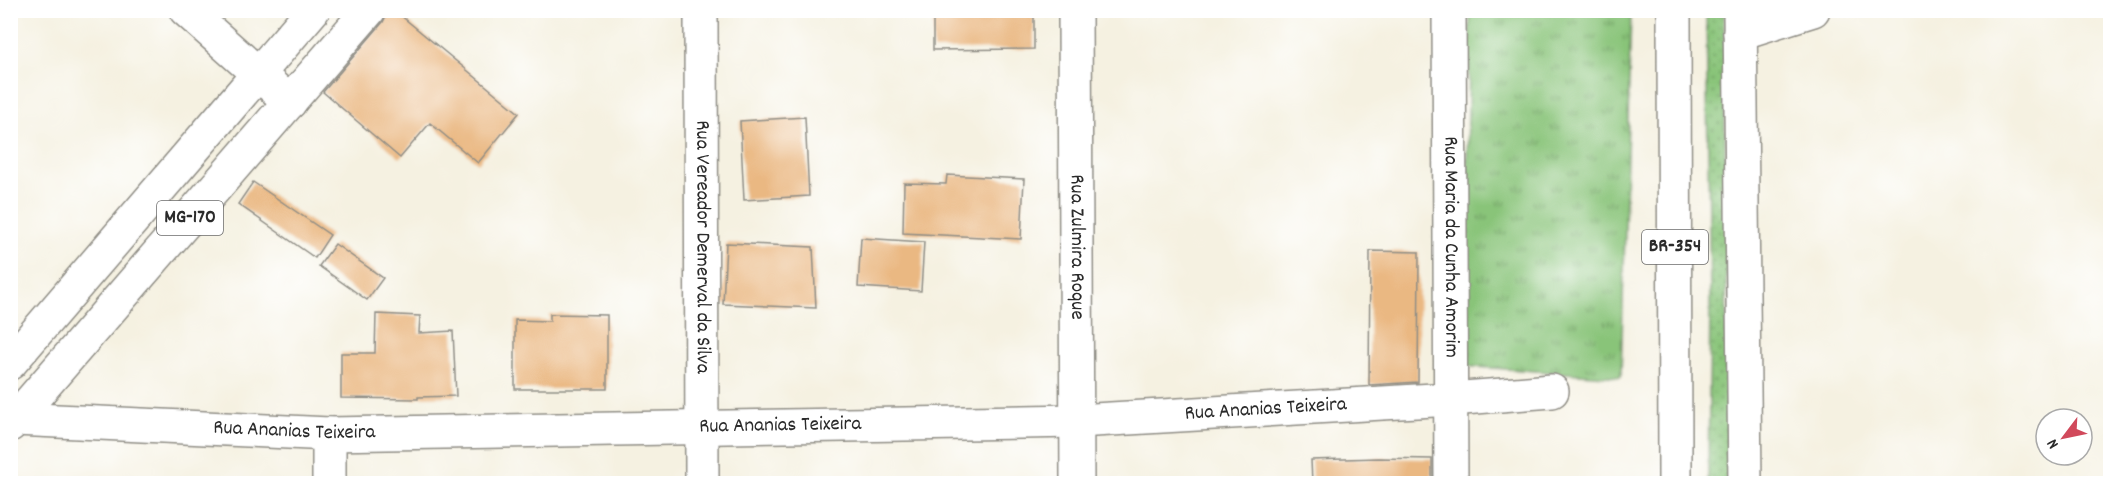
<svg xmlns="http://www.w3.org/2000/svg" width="2121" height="494" font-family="Dekko,sans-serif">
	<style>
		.grass { fill: url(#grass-dots); stroke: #5a7852; stroke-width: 1.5 }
		.park { fill: url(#park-tufts); stroke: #5a7852; stroke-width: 1.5 }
		.building { fill: #eab882 }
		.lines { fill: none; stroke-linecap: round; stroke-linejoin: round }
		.minor-casing { stroke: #908e86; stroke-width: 36 }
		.major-casing { stroke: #908e86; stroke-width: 36 }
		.minor { stroke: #fff; stroke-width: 33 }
		.major { stroke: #fff; stroke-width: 33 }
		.labels { text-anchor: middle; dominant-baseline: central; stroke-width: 4.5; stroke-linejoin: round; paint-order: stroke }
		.shield { fill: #fff; stroke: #6b6b6b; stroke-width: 1.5 }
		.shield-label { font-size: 20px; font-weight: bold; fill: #2b2b2b }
		.street-label { font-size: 21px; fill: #2b2b2b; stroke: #fff }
	</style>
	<defs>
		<pattern id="grass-dots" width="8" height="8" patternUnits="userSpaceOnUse" patternTransform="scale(1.5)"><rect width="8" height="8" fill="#89c479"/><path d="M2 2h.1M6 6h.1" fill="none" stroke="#709f63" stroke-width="1.8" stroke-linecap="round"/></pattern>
		<pattern id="park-tufts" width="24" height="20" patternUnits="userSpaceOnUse" patternTransform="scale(1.5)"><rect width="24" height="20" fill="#89c479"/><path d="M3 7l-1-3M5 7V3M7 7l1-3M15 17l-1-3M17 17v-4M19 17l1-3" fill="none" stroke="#709f63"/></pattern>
	</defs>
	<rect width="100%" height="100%" fill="#fff"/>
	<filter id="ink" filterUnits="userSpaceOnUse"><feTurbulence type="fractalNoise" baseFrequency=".0167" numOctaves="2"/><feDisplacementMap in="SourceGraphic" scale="12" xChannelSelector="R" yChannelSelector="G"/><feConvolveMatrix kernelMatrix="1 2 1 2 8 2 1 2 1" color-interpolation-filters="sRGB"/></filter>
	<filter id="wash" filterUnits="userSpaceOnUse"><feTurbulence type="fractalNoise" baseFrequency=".008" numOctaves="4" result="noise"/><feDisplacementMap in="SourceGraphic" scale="24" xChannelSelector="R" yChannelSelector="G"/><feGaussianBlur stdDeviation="1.35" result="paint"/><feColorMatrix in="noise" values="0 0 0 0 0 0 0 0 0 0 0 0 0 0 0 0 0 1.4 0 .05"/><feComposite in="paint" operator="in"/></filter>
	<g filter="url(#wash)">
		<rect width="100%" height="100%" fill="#f5f1e1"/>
		<path class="grass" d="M1706,11H1724L1728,484L1708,483L1710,300Z"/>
		<path class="park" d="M1470,11H1631L1621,377L1463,366Z"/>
		<g id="blocks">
			<path class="building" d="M389,10H394L519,113L478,163L430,123L400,158L323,92L383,22Z
				M933,10H1034V49L933,50Z
				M805,117L809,196L744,200L740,121Z
				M947,175L1024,179L1021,239L903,233L904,183L946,184Z
				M253,182L330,235L315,258L238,204Z
				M861,238L924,242L921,291L858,287Z
				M726,243L813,247L816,308L723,304Z
				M335,244L383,278L367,300L319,266Z
				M1370,251L1419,252L1418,382L1369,385Z
				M376,314L420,316L419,333L453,331L456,396L418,397V399L341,398V353H375Z
				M550,314L607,315V389H515V320L550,321Z
				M1378,458L1432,459V483H1312L1311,460Z"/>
		</g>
	</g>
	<g filter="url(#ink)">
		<use href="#blocks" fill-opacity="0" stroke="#908e86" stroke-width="1.5"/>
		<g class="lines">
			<g class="minor-casing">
				<g id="minor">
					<path d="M186,10L290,102"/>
					<path id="s1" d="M701,10L702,484"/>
					<path id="s2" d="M1075,10L1077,484"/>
					<path id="s3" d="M1449,10L1451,484"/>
					<path d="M1740,10L1745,484"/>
					<path d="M1740,33L1813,10"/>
					<path id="s4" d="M10,415L15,419L329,434L1077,421L1451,399L1552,391"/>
					<path d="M329,434V484"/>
				</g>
			</g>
			<g class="major-casing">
				<path id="major" d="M1674,10L1675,484
					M10,363L313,10
					M10,425L369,10"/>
			</g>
			<use href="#minor" class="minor"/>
			<use href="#major" class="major"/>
		</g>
	</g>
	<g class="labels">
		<g class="shield">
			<rect x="157" y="201" width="66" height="34" rx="4.5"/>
			<rect x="1642" y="230" width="66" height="34" rx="4.5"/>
		</g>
		<g class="shield-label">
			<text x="190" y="218">MG-170</text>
			<text x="1675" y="247">BR-354</text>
		</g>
		<g class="street-label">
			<text stroke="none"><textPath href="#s1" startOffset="237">Rua Vereador Demerval da Silva</textPath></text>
			<text stroke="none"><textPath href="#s2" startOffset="237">Rua Zulmira Roque</textPath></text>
			<text stroke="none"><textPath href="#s3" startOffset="237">Rua Maria da Cunha Amorim</textPath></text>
			<text stroke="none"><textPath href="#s4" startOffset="1258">Rua Ananias Teixeira</textPath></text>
			<text stroke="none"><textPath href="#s4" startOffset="772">Rua Ananias Teixeira</textPath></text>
			<text stroke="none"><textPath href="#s4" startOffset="286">Rua Ananias Teixeira</textPath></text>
		</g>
	</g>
	<rect width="2121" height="494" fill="none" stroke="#fff" stroke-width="36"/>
	<g transform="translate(2064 437) rotate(238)"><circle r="28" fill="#ffffff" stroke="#aaaaaa" stroke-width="1.5"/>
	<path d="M0-4.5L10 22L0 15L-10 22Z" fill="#d1495b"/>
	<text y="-9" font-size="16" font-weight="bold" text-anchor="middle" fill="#2b2b2b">N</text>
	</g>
</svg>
